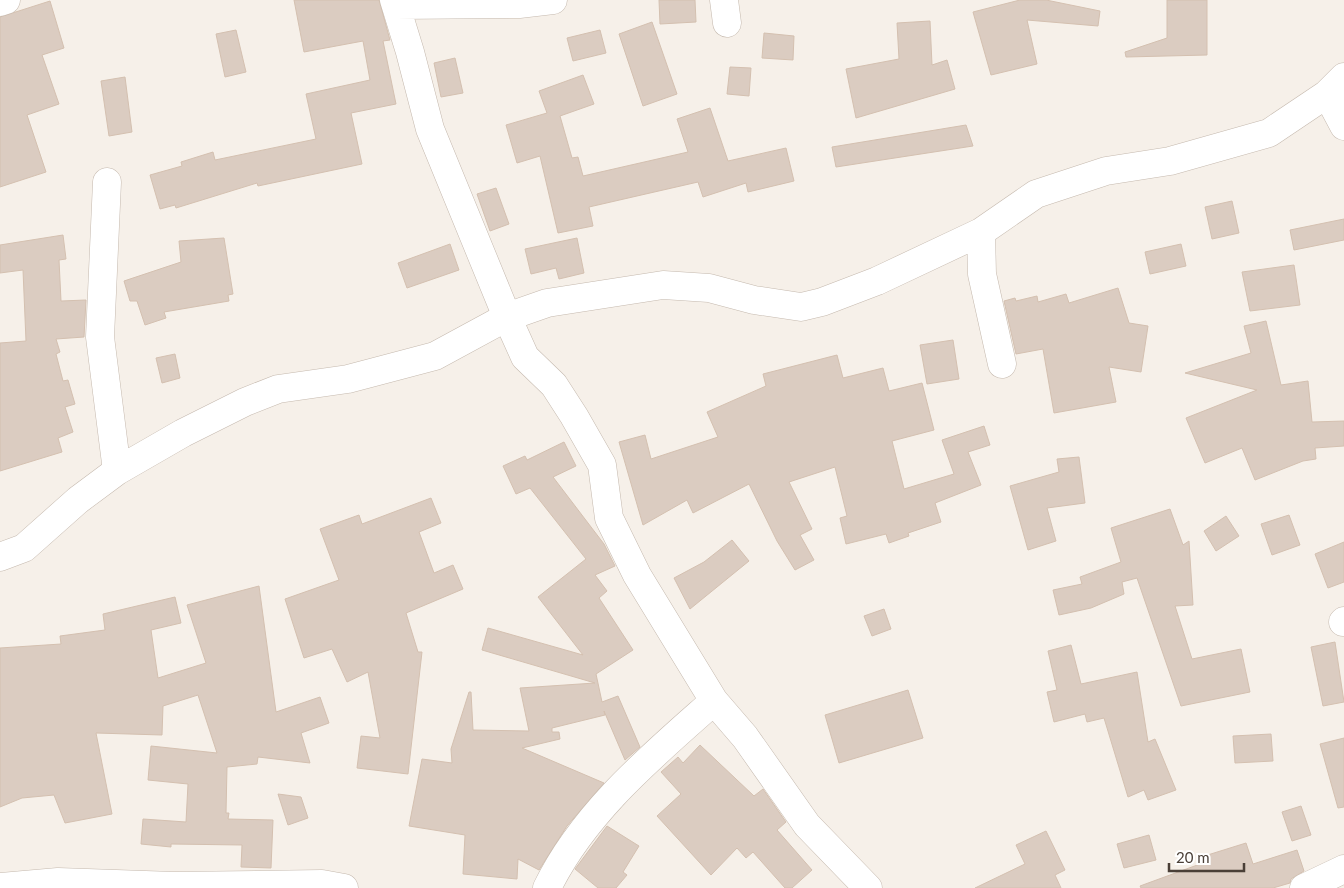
<svg xmlns="http://www.w3.org/2000/svg" width="1344" height="888" font-family="Lato,sans-serif">
	<style>
		.building { fill: #dbccc1; stroke: #d4c0b0 }
		.lines { fill: none; stroke-linecap: round; stroke-linejoin: round }
		.street-casing { stroke: #c5b9ae; stroke-width: 29 }
		.street { stroke: #fff; stroke-width: 28 }
	</style>
	<rect width="100%" height="100%" fill="#f6f0e9"/>
	<path class="building" d="M294,0H379L390,40L383,41L396,104L351,113L362,164L258,186L257,183L176,208L175,205L160,209L150,175L182,166L181,162L213,152L215,160L316,139L306,94L370,80L363,41L304,52Z
		M659,0H695L696,22L660,24Z
		M1020,0H1046L1100,11L1098,26L1027,20L1037,64L991,75L973,12Z
		M1167,0H1207V55L1126,57L1125,52L1167,38Z
		M50,1L64,48L42,55L59,104L27,115L46,172L0,187V17Z
		M930,21L932,65L947,60L955,89L856,118L846,69L899,59L897,23Z
		M652,22L677,94L643,106L619,34Z
		M236,30L246,72L225,77L216,34Z
		M600,30L606,53L573,61L567,38Z
		M764,33L794,36L793,60L762,58Z
		M455,58L463,93L441,97L434,63Z
		M730,67L751,68L749,96L727,94Z
		M583,75L594,104L560,116L572,158L578,157L583,176L688,152L677,119L710,108L728,161L786,148L794,181L748,192L746,183L703,197L698,182L589,207L593,226L558,233L540,156L517,163L506,125L547,113L539,91Z
		M125,77L132,132L109,136L101,81Z
		M966,125L973,146L836,167L832,147Z
		M496,188L509,224L490,231L477,194Z
		M1232,201L1239,233L1212,239L1205,207Z
		M1344,219V240L1294,250L1290,230Z
		M63,235L66,259L59,260L61,301L86,300L84,337L56,339L60,352L56,354L63,381L68,380L75,404L65,407L73,432L58,438L62,452L0,471V343L26,341L23,270L0,273V245Z
		M224,238L233,294L228,295L229,301L164,312L166,318L145,325L137,301H130L124,281L181,262L179,241Z
		M577,238L584,273L559,279L556,268L531,274L525,249Z
		M450,244L459,270L407,288L398,263Z
		M1181,244L1186,266L1150,274L1145,252Z
		M1294,265L1300,305L1250,311L1242,272Z
		M1118,288L1129,323L1148,326L1141,372L1109,367L1116,402L1054,413L1043,349L1016,354L1004,301L1015,298L1016,301L1037,296L1038,302L1066,294L1069,303Z
		M1266,321L1281,385L1308,381L1312,422L1344,421V446L1315,448L1316,459L1303,461L1255,480L1242,448L1205,463L1186,418L1257,390L1185,373L1251,353L1244,326Z
		M953,340L959,379L927,384L920,345Z
		M175,354L180,378L162,383L156,358Z
		M837,355L843,378L883,368L889,391L922,383L934,430L892,441L904,489L954,474L942,440L984,426L990,445L968,452L981,485L935,503L941,522L908,533L909,536L889,543L886,534L846,544L840,518L847,516L835,467L789,482L812,529L800,535L814,560L795,570L777,541L749,484L693,513L687,500L643,525L619,442L645,435L651,459L718,437L707,412L766,386L763,374Z
		M564,442L576,466L553,477L604,544L615,566L595,575L607,591L599,598L633,650L596,674L602,702L618,696L640,747L625,760L604,711L605,715L552,728V732H559L560,739L522,748L604,783L567,826L539,870L518,859L517,879L463,874L465,835L409,826L422,759L452,763L451,749L469,692H471L473,730L529,731L520,688L595,683L482,650L488,628L583,655L538,597L586,559L530,488L516,494L503,466L525,456L527,460Z
		M1079,457L1085,503L1047,508L1056,541L1028,550L1010,486L1059,472L1057,459Z
		M431,498L441,523L419,532L434,573L453,565L463,589L406,613L418,652H422L408,774L357,768L361,736L380,738L368,672L347,682L332,649L304,658L285,599L339,580L320,529L359,515L362,524Z
		M1170,509L1183,545L1189,541L1193,605L1175,606L1192,659L1241,649L1250,692L1181,706L1137,578L1122,582L1124,594L1091,608L1059,615L1053,590L1082,584L1080,577L1121,562L1111,528Z
		M1289,515L1300,545L1272,555L1261,524Z
		M1226,516L1239,536L1216,551L1204,531Z
		M732,540L749,561L690,609L674,578L704,562Z
		M1344,542V582L1328,588L1315,554Z
		M259,586L276,712L320,697L329,723L301,733L310,763L258,757L257,764L227,767L226,813H229L228,819L273,820L271,868L241,867L242,845L171,844V847L141,844L143,819L186,822L188,784L148,780L151,746L217,753L198,695L163,706L162,735L96,733L112,814L65,823L54,795L22,798L0,807V648L61,644L60,636L105,630L103,614L175,597L181,623L151,630L158,678L206,663L187,605Z
		M884,609L891,629L872,636L864,616Z
		M1335,642L1344,702L1323,706L1311,647Z
		M1071,645L1081,684L1137,672L1148,742L1155,739L1176,790L1148,800L1144,790L1128,797L1104,718L1087,722L1085,714L1054,722L1047,692L1057,690L1048,651Z
		M908,690L923,738L839,763L825,715Z
		M1271,734L1273,761L1235,763L1233,736Z
		M1344,738V807L1338,808L1320,744Z
		M700,745L754,796L763,789L786,822L777,830L812,870L792,888H785L753,852L746,858L737,848L711,875L657,816L681,794L661,772L678,757L683,763Z
		M278,794L301,797L308,818L288,825Z
		M1301,806L1311,835L1292,841L1282,812Z
		M607,826L639,846L623,872L627,875L616,888H598L575,869Z
		M1046,831L1065,870L1055,875L1061,888H975L1025,864L1016,845Z
		M1149,835L1156,860L1124,868L1117,844Z
		M1246,843L1253,864L1297,850L1304,871L1291,879L1290,883L1273,888H1141L1140,886L1200,864L1198,858Z"/>
	<g class="lines">
		<g class="street-casing">
			<path id="street" d="M394,0L410,52L430,129L507,317L525,357L554,385L574,416L602,465L609,518L637,575L714,701L745,737L807,825L868,888
				M724,0L727,23
				M0,2L6,0
				M396,5L519,4L553,0
				M1344,77L1327,94L1344,126
				M107,182L100,337L117,471
				M981,232L982,274L1002,364
				M0,557L24,548L78,500L117,471L183,433L245,402L278,389L348,379L435,356L507,317L547,303L663,285L709,288L754,300L801,307L822,302L877,281L981,232L1036,194L1106,171L1170,161L1269,133L1327,94
				M1343,622L1344,621
				M0,887L58,882L174,886L322,884L344,888
				M547,888C584,812 652,756 714,701
				M1304,888L1344,869"/>
		</g>
		<use href="#street" class="street"/>
	</g>
	<path d="M1169 863v8h75v-8" fill="none" stroke="#4a3f37" stroke-width="2.5"/>
	<text x="1176" y="863" font-size="15" fill="#4a3f37" stroke="#ffffff" stroke-width="4" paint-order="stroke">20 m</text>
</svg>
